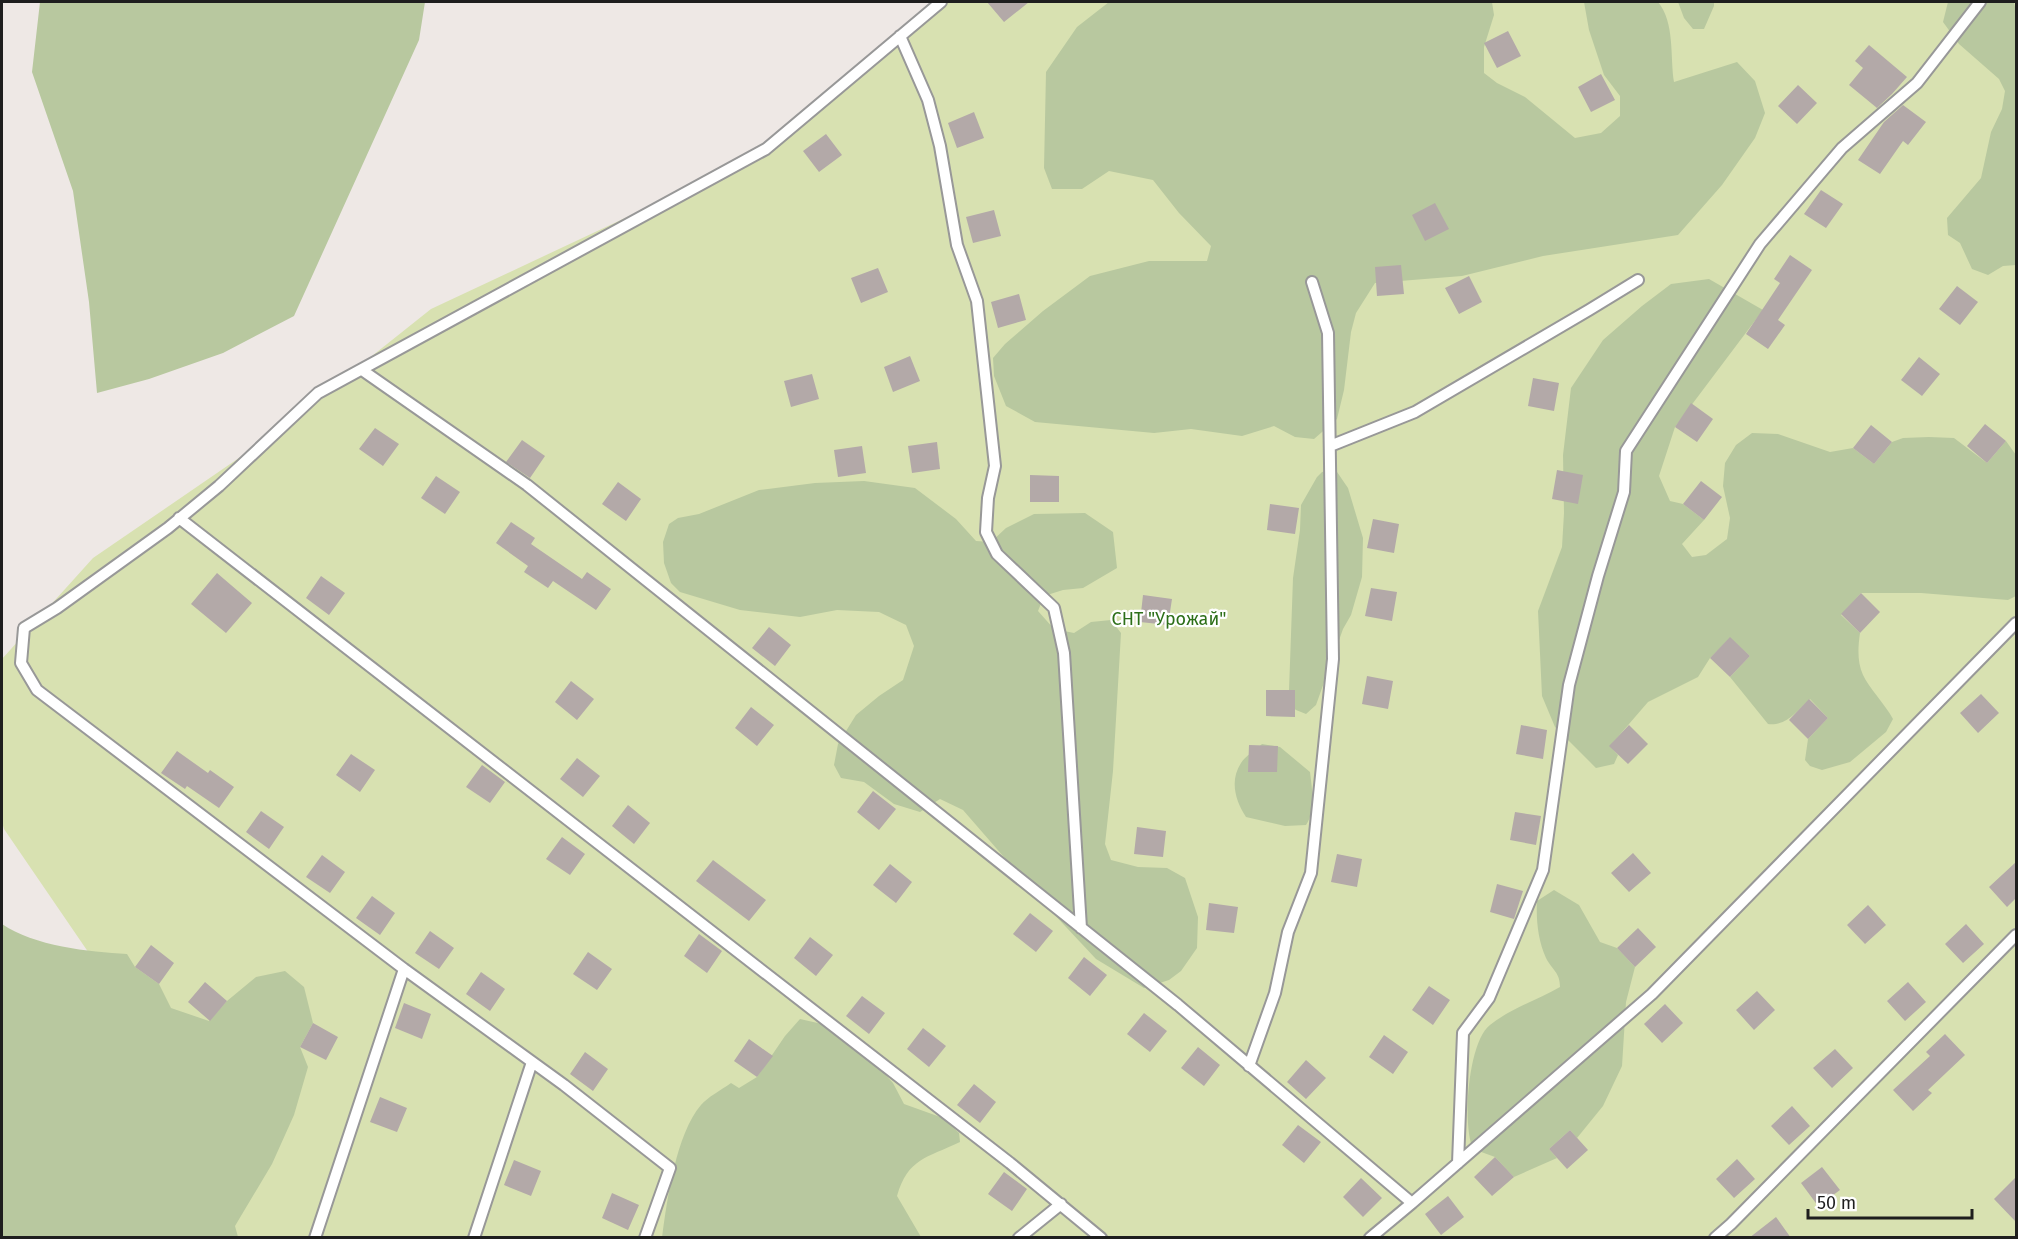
<svg xmlns="http://www.w3.org/2000/svg" width="2018" height="1239" font-family="'Fira Sans',sans-serif">
	<style>
		.grass { fill: #d8e1b1 }
		.forest { fill: #b8c89f }
		.building { fill: #b3a9a8 }
		.lines { fill: none; stroke-linecap: round; stroke-linejoin: round }
		.lane-casing { stroke: #989898; stroke-width: 14 }
		.lane { stroke: #fff; stroke-width: 10 }
		.labels { text-anchor: middle; dominant-baseline: central; stroke-width: 4.5; stroke-linejoin: round; paint-order: stroke }
		.park-label { font-size: 18px; fill: #2d6f19; stroke: #fff }
	</style>
	<rect width="100%" height="100%" fill="#eee8e5"/>
	<path class="grass" d="M944,2H2016V1237H216L108,981L4,829L2,822V659L93,558L274,434L431,309L736,166Z"/>
	<path class="forest" d="M40,2H425L419,40L294,316L223,353L149,379L97,393L89,302L73,191L32,72Z
		M1109,2H1492L1494,15L1484,47V73L1497,83L1525,97L1575,138L1601,133L1620,116V96L1604,75L1589,30L1584,2H1658C1675,22 1670,57 1674,82L1737,62L1755,81L1765,113L1755,138L1722,185L1678,235L1543,256L1462,276L1375,283L1356,313L1351,332L1344,390L1337,419L1314,439L1295,437L1274,426L1242,436L1191,429L1154,433L1035,422L1006,406L994,376L993,358L1005,344L1043,311L1090,276L1149,261H1207L1211,246L1179,213L1153,180L1109,171L1082,189H1052L1044,168L1046,72L1077,27Z
		M1678,2H1714V6L1704,29H1693L1684,18Z
		M1948,2H2014L2016,12V265L2003,266L1988,275L1972,269L1960,243L1948,235L1947,218L1981,178L1991,132L2002,109L2005,91L1999,79L1959,44L1943,22Z
		M1709,279L1763,310L1675,427L1659,476L1670,501L1683,504L1704,520L1682,544L1692,557L1706,555L1727,539L1730,518L1723,486L1725,463L1736,445L1752,433L1778,434L1830,452L1853,448L1874,464L1892,442L1903,438L1929,437L1954,438L1987,463L2006,441L2016,455V596L2008,600L1921,593H1861L1841,615L1860,633C1858,647 1857,662 1863,675C1869,688 1885,704 1893,719L1886,732L1850,762L1822,770L1810,766L1805,760L1808,739L1828,718L1810,699C1796,711 1788,726 1768,724L1730,677L1750,656L1730,638L1710,658L1698,677L1648,702L1610,746L1618,755L1614,764L1596,768L1555,727L1542,696L1538,611L1562,547L1564,513L1563,455L1571,388L1603,340L1642,306L1671,284Z
		M1335,469L1348,488L1363,538L1362,577L1351,615L1343,629L1316,705L1306,714L1296,710L1290,705L1289,691L1293,578L1300,530L1301,505L1317,477L1322,472Z
		M864,481L915,488L956,519L976,541L991,542L1006,528L1034,514L1085,513L1113,532L1117,568L1083,588L1063,590L1044,596L1038,611L1054,629L1074,633L1091,622L1111,620L1121,633L1113,771L1105,844L1111,860L1138,867L1167,868L1185,878L1198,917L1197,948L1181,971L1169,980L1144,988L1096,959L1051,911L963,810L940,799L920,812L894,804L864,782L841,778L834,765L838,744L856,715L879,696L903,680L914,646L906,625L879,612L837,610L800,617L740,610L680,592L671,583L664,563L663,542L669,524L678,518L699,514L759,490L815,483Z
		M1262,744L1280,747L1310,772C1312,790 1316,810 1306,825L1285,826L1246,817C1236,802 1229,781 1241,763C1245,756 1256,750 1262,744Z
		M1554,890L1579,905L1600,942L1617,948L1635,967L1626,1002L1622,1066L1603,1106L1577,1138L1570,1130L1549,1149L1557,1158L1514,1177L1495,1157L1473,1149C1462,1125 1468,1042 1490,1025C1510,1009 1537,1000 1560,987C1560,972 1552,970 1546,958C1538,940 1536,920 1537,901Z
		M2,924C34,946 89,952 127,954L135,967L159,984L171,1008L209,1021L227,1001L256,977L285,971L304,987L313,1023L300,1047L308,1067L294,1115L272,1164L235,1226L238,1237H2Z
		M800,1019L822,1024L882,1071L893,1083L904,1104L943,1118L959,1133L960,1142C927,1158 908,1158 897,1196L921,1237L662,1238C667,1200 676,1134 701,1105C708,1097 721,1090 731,1083L739,1088L757,1077L785,1036Z"/>
	<path class="building" d="M987,2H1029L1004,22Z
		M1508,31L1521,56L1497,68L1484,43Z
		M1869,45L1907,77L1892,94L1877,108L1849,85L1863,68L1855,61Z
		M1601,74L1615,100L1591,112L1578,87Z
		M1798,85L1817,103L1797,124L1778,106Z
		M1903,105L1926,122L1908,145L1903,141L1880,174L1858,160L1884,122Z
		M974,112L984,138L957,148L948,123Z
		M826,134L842,155L819,172L803,151Z
		M1821,190L1843,204L1826,228L1804,214Z
		M1435,203L1449,229L1425,241L1412,215Z
		M994,210L1001,236L973,243L966,217Z
		M1790,255L1812,270L1778,320L1785,325L1768,349L1746,334L1780,283L1774,279Z
		M1401,265L1404,294L1377,296L1375,267Z
		M878,268L888,292L861,303L851,278Z
		M1469,276L1482,302L1459,314L1445,288Z
		M1957,286L1978,302L1960,325L1939,309Z
		M1019,294L1026,320L998,328L991,302Z
		M910,356L920,381L893,392L884,367Z
		M1919,357L1940,374L1922,396L1901,380Z
		M812,374L819,399L791,407L784,381Z
		M1533,378L1559,383L1554,411L1528,406Z
		M1691,403L1713,419L1697,442L1675,427Z
		M1985,424L2006,441L1987,463L1967,446Z
		M1871,425L1892,442L1874,464L1853,448Z
		M375,428L399,444L383,466L359,449Z
		M522,440L545,456L530,478L506,462Z
		M937,442L940,469L912,473L908,446Z
		M862,446L866,473L838,477L834,450Z
		M1557,470L1583,475L1578,504L1552,499Z
		M1030,475L1059,476V502H1030Z
		M436,476L460,492L445,514L421,498Z
		M1701,481L1722,497L1704,520L1683,504Z
		M618,482L641,499L626,521L602,504Z
		M1270,504L1299,508L1295,534L1267,530Z
		M1373,519L1399,524L1394,553L1367,548Z
		M511,522L535,538L531,544L582,579L587,572L611,589L596,610L553,581L548,588L524,572L528,566L496,543Z
		M217,573L252,603L226,633L191,604Z
		M321,576L345,593L329,615L306,598Z
		M1371,588L1397,592L1392,621L1365,616Z
		M1861,593L1880,612L1860,633L1841,614Z
		M1143,595L1172,599L1168,625L1140,622Z
		M769,627L791,645L775,666L752,648Z
		M1730,637L1750,656L1730,677L1710,658Z
		M1367,676L1393,681L1388,709L1362,704Z
		M571,681L594,699L577,720L555,702Z
		M1266,690H1295V717L1266,716Z
		M1981,694L1999,713L1978,733L1960,713Z
		M1809,699L1828,718L1808,739L1789,720Z
		M751,707L774,725L757,746L735,728Z
		M1521,725L1547,730L1543,759L1516,754Z
		M1629,725L1648,744L1628,764L1609,746Z
		M1249,745L1278,746L1277,772H1248Z
		M177,751L208,773L210,770L234,787L219,808L187,786L185,789L161,773Z
		M351,754L375,770L360,792L336,775Z
		M577,758L600,776L583,797L560,779Z
		M482,765L505,782L490,803L466,787Z
		M873,791L896,809L879,830L857,812Z
		M628,805L650,823L634,844L612,826Z
		M261,811L284,827L269,849L246,832Z
		M1515,812L1541,816L1536,845L1510,840Z
		M1137,827L1166,831L1163,857L1134,854Z
		M562,837L585,854L570,875L546,859Z
		M1633,853L1651,873L1629,892L1611,873Z
		M1337,854L1362,859L1357,887L1331,882Z
		M322,855L345,872L330,893L306,877Z
		M713,860L766,900L749,921L696,881Z
		M2016,862V898L2007,907L1989,887Z
		M890,864L912,882L896,903L873,885Z
		M1497,884L1523,891L1514,919L1490,912Z
		M372,896L395,913L380,935L356,918Z
		M1209,903L1238,907L1234,933L1206,930Z
		M1868,905L1886,925L1865,944L1847,925Z
		M1030,913L1053,931L1036,952L1013,934Z
		M1966,924L1984,944L1963,963L1945,944Z
		M1638,928L1656,947L1635,967L1617,948Z
		M430,931L454,948L439,969L415,953Z
		M699,934L722,951L707,973L684,956Z
		M810,937L833,955L816,976L794,958Z
		M151,945L174,963L159,984L135,967Z
		M588,952L612,969L597,990L573,974Z
		M1084,957L1107,975L1090,996L1068,978Z
		M481,972L505,989L490,1011L466,994Z
		M205,982L227,1001L210,1021L188,1002Z
		M1908,982L1926,1002L1905,1021L1887,1001Z
		M1429,986L1450,1000L1433,1025L1412,1010Z
		M1757,991L1775,1010L1754,1030L1736,1010Z
		M862,996L885,1013L869,1034L846,1016Z
		M404,1003L431,1014L422,1039L395,1028Z
		M1665,1004L1683,1023L1662,1043L1644,1024Z
		M1144,1013L1167,1031L1150,1052L1127,1034Z
		M313,1023L338,1037L326,1060L300,1047Z
		M923,1028L946,1046L929,1067L907,1049Z
		M1945,1034L1965,1055L1928,1090L1932,1093L1913,1111L1893,1090L1930,1056L1926,1052Z
		M1384,1035L1408,1052L1393,1074L1369,1057Z
		M749,1039L773,1056L757,1077L734,1061Z
		M1198,1047L1220,1065L1204,1086L1181,1068Z
		M1835,1049L1853,1068L1832,1088L1813,1068Z
		M585,1052L608,1069L593,1091L570,1074Z
		M1306,1060L1326,1078L1306,1099L1287,1082Z
		M974,1084L996,1102L980,1123L957,1105Z
		M380,1097L407,1108L397,1132L370,1122Z
		M1792,1106L1810,1126L1789,1145L1771,1126Z
		M1298,1125L1321,1142L1304,1163L1282,1145Z
		M1570,1130L1588,1150L1567,1169L1549,1149Z
		M1495,1157L1514,1177L1492,1196L1474,1177Z
		M1737,1159L1755,1179L1734,1198L1716,1179Z
		M514,1160L541,1171L531,1196L504,1185Z
		M1822,1167L1840,1190L1818,1206L1801,1183Z
		M1004,1172L1027,1189L1012,1211L988,1194Z
		M2016,1177V1222L1994,1199Z
		M1361,1178L1382,1198L1363,1217L1343,1197Z
		M612,1193L639,1205L628,1230L602,1218Z
		M1448,1196L1464,1217L1441,1235L1425,1214Z
		M1776,1217L1791,1238H1749Z"/>
	<g class="lines">
		<g class="lane-casing">
			<path id="lane" d="M900,36L928,100L940,146L957,245L977,301L995,466L988,498L986,532L997,554L1054,608L1064,653L1081,928
				M362,370L527,485L1178,1005L1412,1203L1370,1238
				M1330,446L1415,412L1589,310L1638,280
				M179,518L1010,1163L1101,1238
				M1249,1066L1275,993L1288,932L1311,873L1333,659L1328,333L1312,282
				M1458,1163L1463,1033L1489,998L1543,870L1569,685L1598,576L1624,492L1626,451L1760,244L1842,148L1917,83L1980,2
				M1412,1203L1652,994L2016,623
				M315,1238L404,969
				M474,1238L532,1062
				M645,1238L670,1168L564,1085L404,969L37,690L21,663L24,628L57,608L168,528L219,486L318,393L766,149L941,2
				M1019,1238L1061,1204
				M1715,1238L1731,1224L2016,935"/>
		</g>
		<use href="#lane" class="lane"/>
	</g>
	<g class="labels">
		<g class="park-label">
			<text x="1169" y="619">СНТ "Урожай"</text>
		</g>
	</g>
	<rect width="2018" height="1239" fill="none" stroke="#1e1e1e" stroke-width="6"/>
	<path d="M1808 1209v9h164v-9" fill="none" stroke="#1e1e1e" stroke-width="3"/>
	<text x="1817" y="1209" font-size="18" fill="#1e1e1e" stroke="#ffffff" stroke-width="4.5" paint-order="stroke">50 m</text>
</svg>
